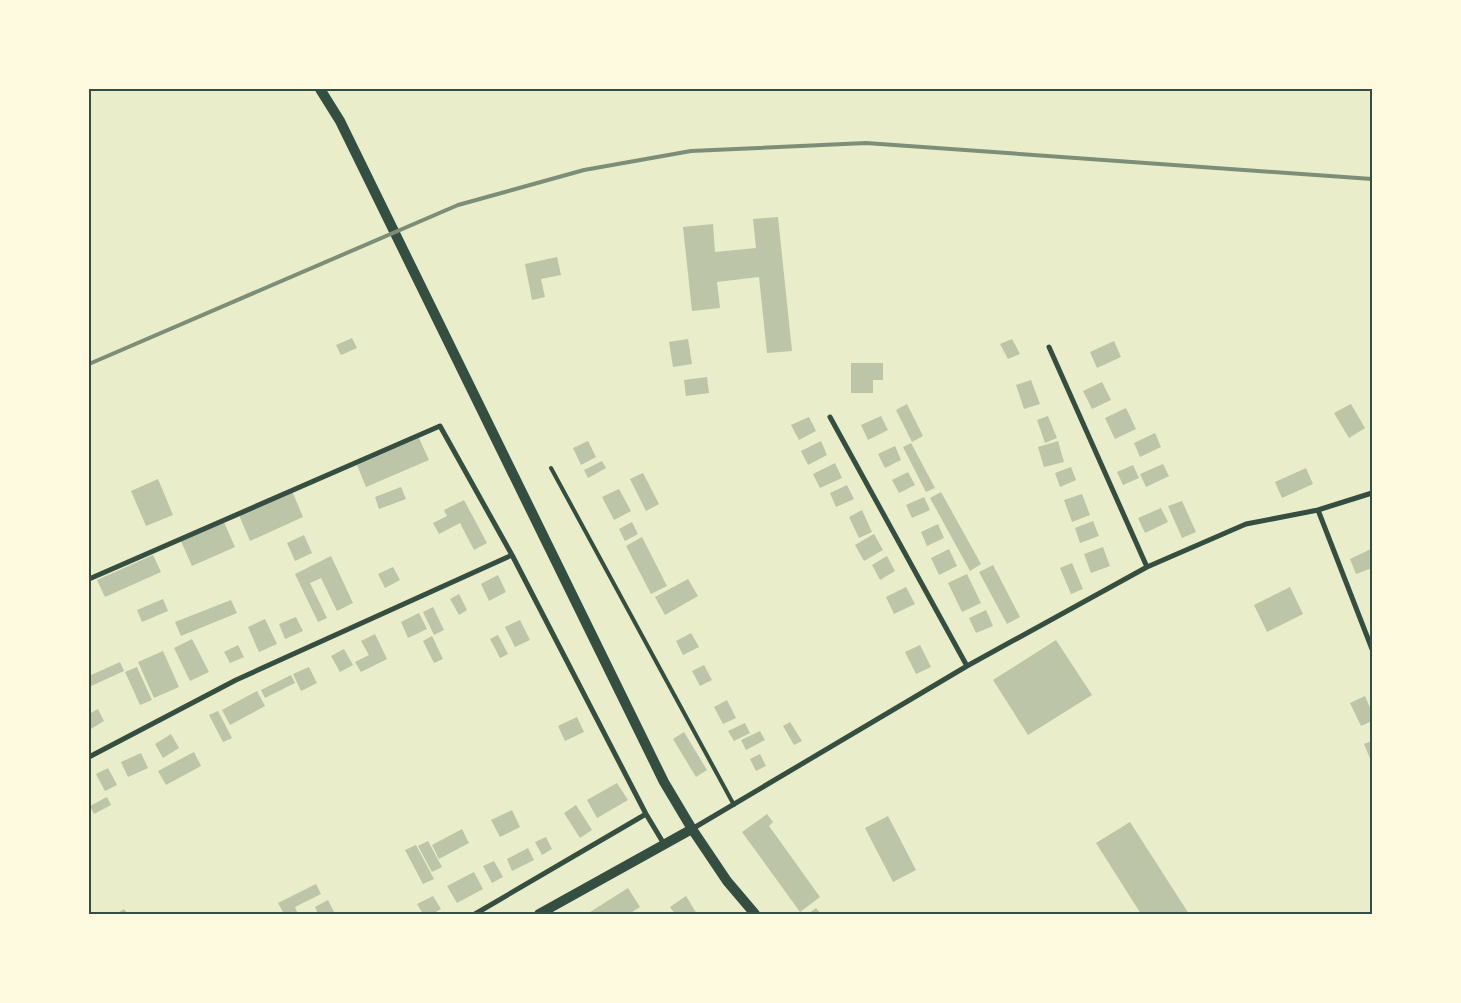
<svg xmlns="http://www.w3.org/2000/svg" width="1461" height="1003" font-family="Inter,sans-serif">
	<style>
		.building { fill: #bcc5a7 }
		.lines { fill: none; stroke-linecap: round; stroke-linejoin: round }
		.service { stroke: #344e41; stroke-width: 4 }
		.minor { stroke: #344e41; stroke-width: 5 }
		.secondary { stroke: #344e41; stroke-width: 10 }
		.rail { stroke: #7c8e77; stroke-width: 4 }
		.neatline { fill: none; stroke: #344e41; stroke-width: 2 }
	</style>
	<rect width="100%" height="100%" fill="#e9edc9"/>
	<path class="building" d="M778,217L792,351L767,353L759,277L717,282L720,308L692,311L683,227L713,224L715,252L756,248L753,219Z
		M557,257L561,275L541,279L545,297L532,300L525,264Z
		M352,338L357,348L341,355L336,345Z
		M688,339L692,364L673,367L669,342Z
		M1012,339L1020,354L1008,359L1000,344Z
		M1114,341L1121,357L1097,368L1090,352Z
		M851,363H883V380H873V393H851Z
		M707,377L709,393L686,396L684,380Z
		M1031,380L1040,404L1024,409L1016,385Z
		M1102,382L1111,400L1092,409L1083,391Z
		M907,404L923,436L912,442L896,410Z
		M1351,404L1365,428L1349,438L1334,413Z
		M1126,408L1136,429L1115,439L1105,418Z
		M881,416L888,430L868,440L861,425Z
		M1048,416L1057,438L1045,443L1037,420Z
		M809,417L816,431L799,440L791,425Z
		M1155,433L1161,447L1140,457L1134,443Z
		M419,438L429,460L366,487L357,465Z
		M588,441L596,457L581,465L573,448Z
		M821,441L827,455L808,465L801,451Z
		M1058,441L1064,462L1044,467L1038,447Z
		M911,443L935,488L926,492L903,447Z
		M895,446L901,460L885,468L878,454Z
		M602,461L606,468L588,478L584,470Z
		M835,463L842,478L820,488L813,474Z
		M1163,464L1169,476L1146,487L1140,474Z
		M1133,465L1139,478L1123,485L1117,472Z
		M1071,467L1076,480L1060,487L1055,473Z
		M1306,468L1313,484L1282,498L1275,482Z
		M908,472L915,485L899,493L892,480Z
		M643,473L659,504L646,511L630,479Z
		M158,479L173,515L146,526L131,491Z
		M847,485L854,499L836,507L830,493Z
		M401,487L406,499L379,509L375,497Z
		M619,489L631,511L614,520L602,497Z
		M292,491L303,517L250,541L239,515Z
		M941,492L981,564L970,571L930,498Z
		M1082,494L1090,515L1072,522L1064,500Z
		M924,497L930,510L912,518L906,505Z
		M464,500L487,543L474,550L460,523L439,534L433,523L447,516L444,510Z
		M1182,501L1196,532L1182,538L1168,506Z
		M1161,508L1168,522L1145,533L1138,518Z
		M862,510L872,532L859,538L849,517Z
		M223,520L235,547L192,566L180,539Z
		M1093,521L1099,536L1080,543L1075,528Z
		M632,522L638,534L625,541L619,529Z
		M938,524L944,538L927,546L921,532Z
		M874,534L883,550L864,561L855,545Z
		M304,535L312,553L295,561L287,543Z
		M642,537L667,586L651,594L626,546Z
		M1103,547L1110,566L1091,573L1084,554Z
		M949,549L957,566L939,575L931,558Z
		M1371,549L1372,568L1356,574L1350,559Z
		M153,555L161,572L105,597L97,580Z
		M331,556L353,603L337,611L321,578L310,583L327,618L318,622L295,574Z
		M887,556L895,571L880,580L872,565Z
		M1072,563L1083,589L1071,594L1060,568Z
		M993,565L1020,617L1007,624L979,572Z
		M393,567L400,580L385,588L378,574Z
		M967,574L981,603L962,612L948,583Z
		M498,575L506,592L489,601L481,584Z
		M688,579L698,596L665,615L655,597Z
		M906,587L915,604L894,614L886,597Z
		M1290,587L1303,614L1267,632L1254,605Z
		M459,594L467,610L459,615L450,599Z
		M163,599L168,611L142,622L137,610Z
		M231,600L237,613L181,636L175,622Z
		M433,607L444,630L434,635L423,612Z
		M986,610L993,626L976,633L969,618Z
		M419,613L427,629L408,638L401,622Z
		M296,617L303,631L285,639L279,624Z
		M265,619L277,644L259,652L248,627Z
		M520,620L530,640L515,647L505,627Z
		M691,633L699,647L683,655L676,641Z
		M375,634L387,659L361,672L355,662L369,655L361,641Z
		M498,635L508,654L500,658L490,639Z
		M432,636L443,659L434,663L423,641Z
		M192,639L209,672L190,681L174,648Z
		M1056,640L1092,695L1028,735L993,680Z
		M238,645L244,657L230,663L224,652Z
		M920,645L931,667L916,674L905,652Z
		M344,649L353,665L340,672L331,656Z
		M163,651L179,687L154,698L138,662Z
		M120,662L124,671L89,687V676Z
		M704,665L712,680L700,686L692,671Z
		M137,667L152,700L140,705L125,672Z
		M309,667L317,683L301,691L293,674Z
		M291,675L295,683L265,698L261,690Z
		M257,691L265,706L230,725L222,710Z
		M1365,696L1372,712V721L1361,726L1350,703Z
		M727,700L736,718L723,724L714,707Z
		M98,709L104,721L89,730V714Z
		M218,711L232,738L223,742L209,715Z
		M577,717L584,732L565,741L558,726Z
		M790,722L802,741L794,745L783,726Z
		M745,723L750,733L734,741L728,731Z
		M760,731L765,740L746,750L741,740Z
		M684,732L707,770L696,777L673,739Z
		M171,734L179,748L163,758L155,744Z
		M1372,741V763L1364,744Z
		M194,752L201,766L166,785L158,771Z
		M141,753L148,768L128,777L121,762Z
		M760,754L766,766L756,771L750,759Z
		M108,768L117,785L105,791L96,774Z
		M617,783L628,800L597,818L587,800Z
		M107,797L111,805L94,814L90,806Z
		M576,805L592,830L580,838L564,813Z
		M512,810L520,827L500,837L491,820Z
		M767,814L773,822L769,826L820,897L800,912L742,832Z
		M888,816L916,870L893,882L865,828Z
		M1130,822L1189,914H1141L1096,843Z
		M462,829L469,843L439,859L432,845Z
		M546,837L552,849L542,855L535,842Z
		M428,841L442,867L432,872L418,846Z
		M416,845L434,879L423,884L405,850Z
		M528,848L534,860L512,871L507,859Z
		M494,861L503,877L492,883L483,866Z
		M474,872L483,889L457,903L447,886Z
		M316,884L321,894L295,907L298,914H284L278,903Z
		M628,888L640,907L629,914H587Z
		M433,896L441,909L432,914H423L417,904Z
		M686,896L697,914H675L670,907Z
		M328,900L335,914H318L315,907Z
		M816,908L821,914H808Z
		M124,909L128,914H116Z"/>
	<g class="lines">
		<path class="service" d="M551,468L734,805"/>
		<path class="minor" d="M1049,347L1147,567
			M830,417L967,666
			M1318,510L1372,649
			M89,579L440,426L512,555L646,814L664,844
			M89,757L236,680L512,555
			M692,829L967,666L1147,567L1246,524L1318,510L1372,493
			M475,914L646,814"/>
		<path class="secondary" d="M320,89L340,121L664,782L692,829L727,881L755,914
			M539,914L692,829"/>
		<path class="rail" d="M89,364L458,205L584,170L691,151L866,143L1372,179"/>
	</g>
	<rect width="1461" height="1003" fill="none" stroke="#fefae0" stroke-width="180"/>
	<rect x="90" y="90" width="1281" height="823" class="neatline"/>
</svg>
